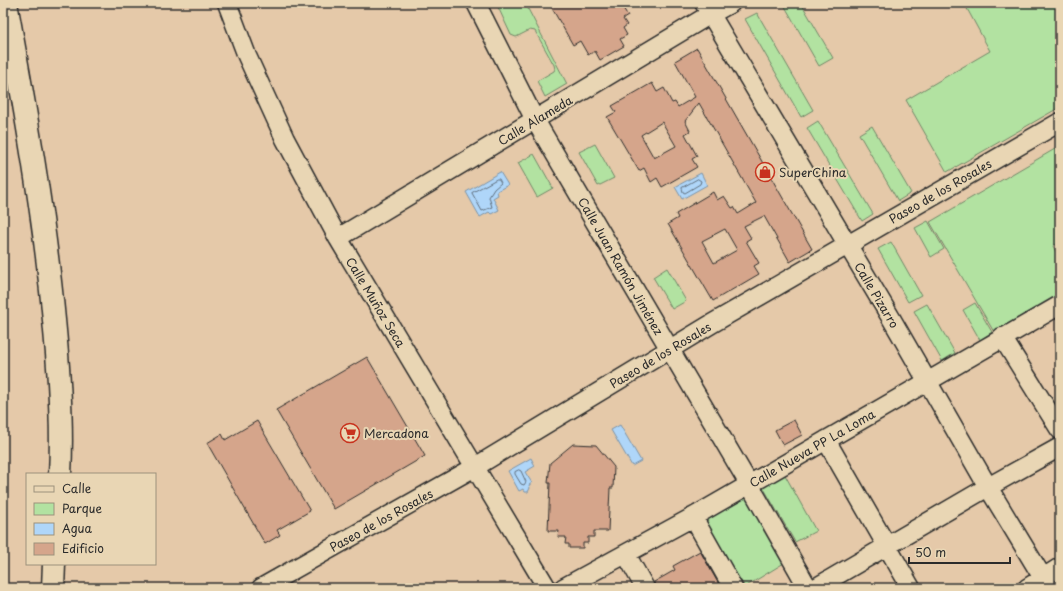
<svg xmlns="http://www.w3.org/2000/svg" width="1063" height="591" font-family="'Playpen Sans',sans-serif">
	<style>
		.green { fill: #b2e2a1; stroke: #6e8666 }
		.water { fill: #afd6f9; stroke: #7a92a7 }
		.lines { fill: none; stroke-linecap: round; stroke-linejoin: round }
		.shore { stroke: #606f7d; stroke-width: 1 }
		.building { fill: #d5a58b; stroke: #2b2b2b; fill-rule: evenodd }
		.minor-casing { stroke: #2b2b2b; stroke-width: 21 }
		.major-casing { stroke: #2b2b2b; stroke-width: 25 }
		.minor { stroke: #e9d6b4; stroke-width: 18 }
		.major { stroke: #e9d6b4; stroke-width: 22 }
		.labels { text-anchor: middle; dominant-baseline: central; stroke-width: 4; stroke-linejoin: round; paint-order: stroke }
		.street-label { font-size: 12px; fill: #2b2b2b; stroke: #e9d6b4 }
		.poi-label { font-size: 12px; fill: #2b2b2b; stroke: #e9d6b4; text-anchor: start }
	</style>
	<rect width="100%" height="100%" fill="#e5c9a9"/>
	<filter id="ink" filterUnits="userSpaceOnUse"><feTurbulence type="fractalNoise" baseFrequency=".025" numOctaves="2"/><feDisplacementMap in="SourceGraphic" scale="8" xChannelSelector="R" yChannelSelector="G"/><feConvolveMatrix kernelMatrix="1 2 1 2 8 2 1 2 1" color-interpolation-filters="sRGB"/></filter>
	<g filter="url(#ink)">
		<path class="green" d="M506,3H525L567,84L545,97L537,81L554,71L555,69L554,65L535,31L530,30L516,37L511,35L498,7Z
			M783,3H801L833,58L819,66Z
			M964,3H1060V107L947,172L906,100L990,51Z
			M757,13L813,110L801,117L745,19Z
			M818,121L873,214L862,221L807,128Z
			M872,126L911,193L898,201L859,134Z
			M595,144L614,178L598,186L579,152Z
			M1060,146V242L1053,246L1060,260V293L994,332L930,222Z
			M534,154L553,188L537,197L518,163Z
			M928,221L944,249L931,257L915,228Z
			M891,242L921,295L908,302L878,249Z
			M667,268L686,301L672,309L653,277Z
			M975,303L992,332L980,340L963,310Z
			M927,304L955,353L942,361L914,311Z
			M785,475L816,531L795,542L763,487Z
			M746,498L784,563L745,587L703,521Z"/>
		<path class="water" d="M500,172L508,185L497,191L498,195L493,198L499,210L491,214L489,212L480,217L466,192Z
			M701,173L707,185L682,199L675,187Z
			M620,425L641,461L632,466L611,430Z
			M531,458L535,466L525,472L532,483L529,485L530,488L528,492H525L523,489L519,491L508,471Z"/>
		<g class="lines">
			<path class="shore" d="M497,179H499L501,183L494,189L489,197L492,207L482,211L472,193Z
				M698,179L701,181L700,184L685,193L683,192L682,188Z
				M519,470L521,471L526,482L524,485L521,484L515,474V472Z"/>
		</g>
		<path class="building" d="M549,3H620L628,16L623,19L627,25L623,28L627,35L620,39L624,46L600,60L595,51L588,55L580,41L573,45Z
			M697,48L812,249L790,262L764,216L744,226L751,238L746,241L759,263L754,266L759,274L713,301L668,224L678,218L676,214L713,192L717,200L724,196L732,208L734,207L738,214L756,203L699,103L685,121L690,131L685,134L697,156L692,159L697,167L662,187L657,178L651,182L644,168L639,171L607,117L616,112L612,106L652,83L657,92L664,88L672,103L675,102L678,107L695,97L675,61ZM662,122L676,146L654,158L641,135ZM725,229L737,250L714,263L702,241Z
			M367,357L425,456L334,509L276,410Z
			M794,420L802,435L783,445L775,430Z
			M257,421L310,511L277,530L280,535L265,544L207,443L222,434L225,440Z
			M573,444L596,445L614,467L613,488H610L608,531H594V537H588V543H583V548H569V544H565L566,537H558L559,531H548L550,483H548L550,463Z
			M700,551L721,588H655L654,582L675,570L673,566Z"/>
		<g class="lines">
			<g class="minor-casing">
				<path id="minor" d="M227,3L247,56L285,139L338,238L547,588
					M476,3L535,120L749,484L808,588
					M704,3L891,318L988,487L1049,588
					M338,238L709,15L731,3
					M1002,337L1060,430
					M826,440L911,588
					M693,517L733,588
					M626,554L645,588
					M261,588L475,467L713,323L1060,122
					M563,588L693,517L1060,305
					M815,588L988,487L1060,447
					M1027,588L1060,567"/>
			</g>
			<g class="major-casing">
				<path id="major" d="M6,3C25,108 44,214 54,320C59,371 63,423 60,474
					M53,588L54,564"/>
			</g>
			<use href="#minor" class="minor"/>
			<use href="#major" class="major"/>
		</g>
	</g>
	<defs>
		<g id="shop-ring" transform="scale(1)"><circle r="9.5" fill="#e9d6b4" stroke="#c8321e" stroke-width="1.5"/><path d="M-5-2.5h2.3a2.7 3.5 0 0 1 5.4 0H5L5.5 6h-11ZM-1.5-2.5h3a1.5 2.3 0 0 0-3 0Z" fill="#c8321e"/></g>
		<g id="supermarket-ring" transform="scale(1)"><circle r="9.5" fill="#e9d6b4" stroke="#c8321e" stroke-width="1.5"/><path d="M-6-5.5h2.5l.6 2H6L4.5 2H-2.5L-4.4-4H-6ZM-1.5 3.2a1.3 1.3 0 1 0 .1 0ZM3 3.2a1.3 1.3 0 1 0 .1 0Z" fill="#c8321e"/></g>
	</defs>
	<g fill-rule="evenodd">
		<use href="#shop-ring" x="765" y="172"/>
		<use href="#supermarket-ring" x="350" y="433"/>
	</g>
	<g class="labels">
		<g class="street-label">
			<text transform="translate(535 120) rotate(-31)">Calle Alameda</text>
			<text transform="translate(940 191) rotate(-30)">Paseo de los Rosales</text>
			<text transform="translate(621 266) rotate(60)">Calle Juan Ramón Jiménez</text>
			<text transform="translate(877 295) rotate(59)">Calle Pizarro</text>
			<text transform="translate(376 302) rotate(59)">Calle Muñoz Seca</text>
			<text transform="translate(660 355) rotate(-31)">Paseo de los Rosales</text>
			<text transform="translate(812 448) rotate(-30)">Calle Nueva PP La Loma</text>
			<text transform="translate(381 520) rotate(-29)">Paseo de los Rosales</text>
		</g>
		<g class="poi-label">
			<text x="779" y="172">SuperChina</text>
			<text x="364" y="433">Mercadona</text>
		</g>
	</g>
	<rect width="1063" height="591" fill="none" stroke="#e9d6b4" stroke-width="16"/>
	<rect x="8" y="8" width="1047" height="575" fill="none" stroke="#2b2b2b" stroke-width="1.5" filter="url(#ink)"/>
	<rect x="26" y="473" width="130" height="92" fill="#e9d6b4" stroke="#9d927d"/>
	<rect x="34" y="486" width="20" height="6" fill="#e9d6b4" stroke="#9d927d"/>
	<text x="62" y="493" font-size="12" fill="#2b2b2b">Calle</text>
	<rect x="34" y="503" width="20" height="12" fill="#b2e2a1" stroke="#9d927d"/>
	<text x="62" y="513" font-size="12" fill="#2b2b2b">Parque</text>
	<rect x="34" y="523" width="20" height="12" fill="#afd6f9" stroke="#9d927d"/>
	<text x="62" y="533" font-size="12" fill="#2b2b2b">Agua</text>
	<rect x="34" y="543" width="20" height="12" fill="#d5a58b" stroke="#9d927d"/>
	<text x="62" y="553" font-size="12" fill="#2b2b2b">Edificio</text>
	<path d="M909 557v6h101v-6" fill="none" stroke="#2b2b2b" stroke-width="2"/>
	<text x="915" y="557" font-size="12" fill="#2b2b2b" stroke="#e9d6b4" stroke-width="3" paint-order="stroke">50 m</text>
</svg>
